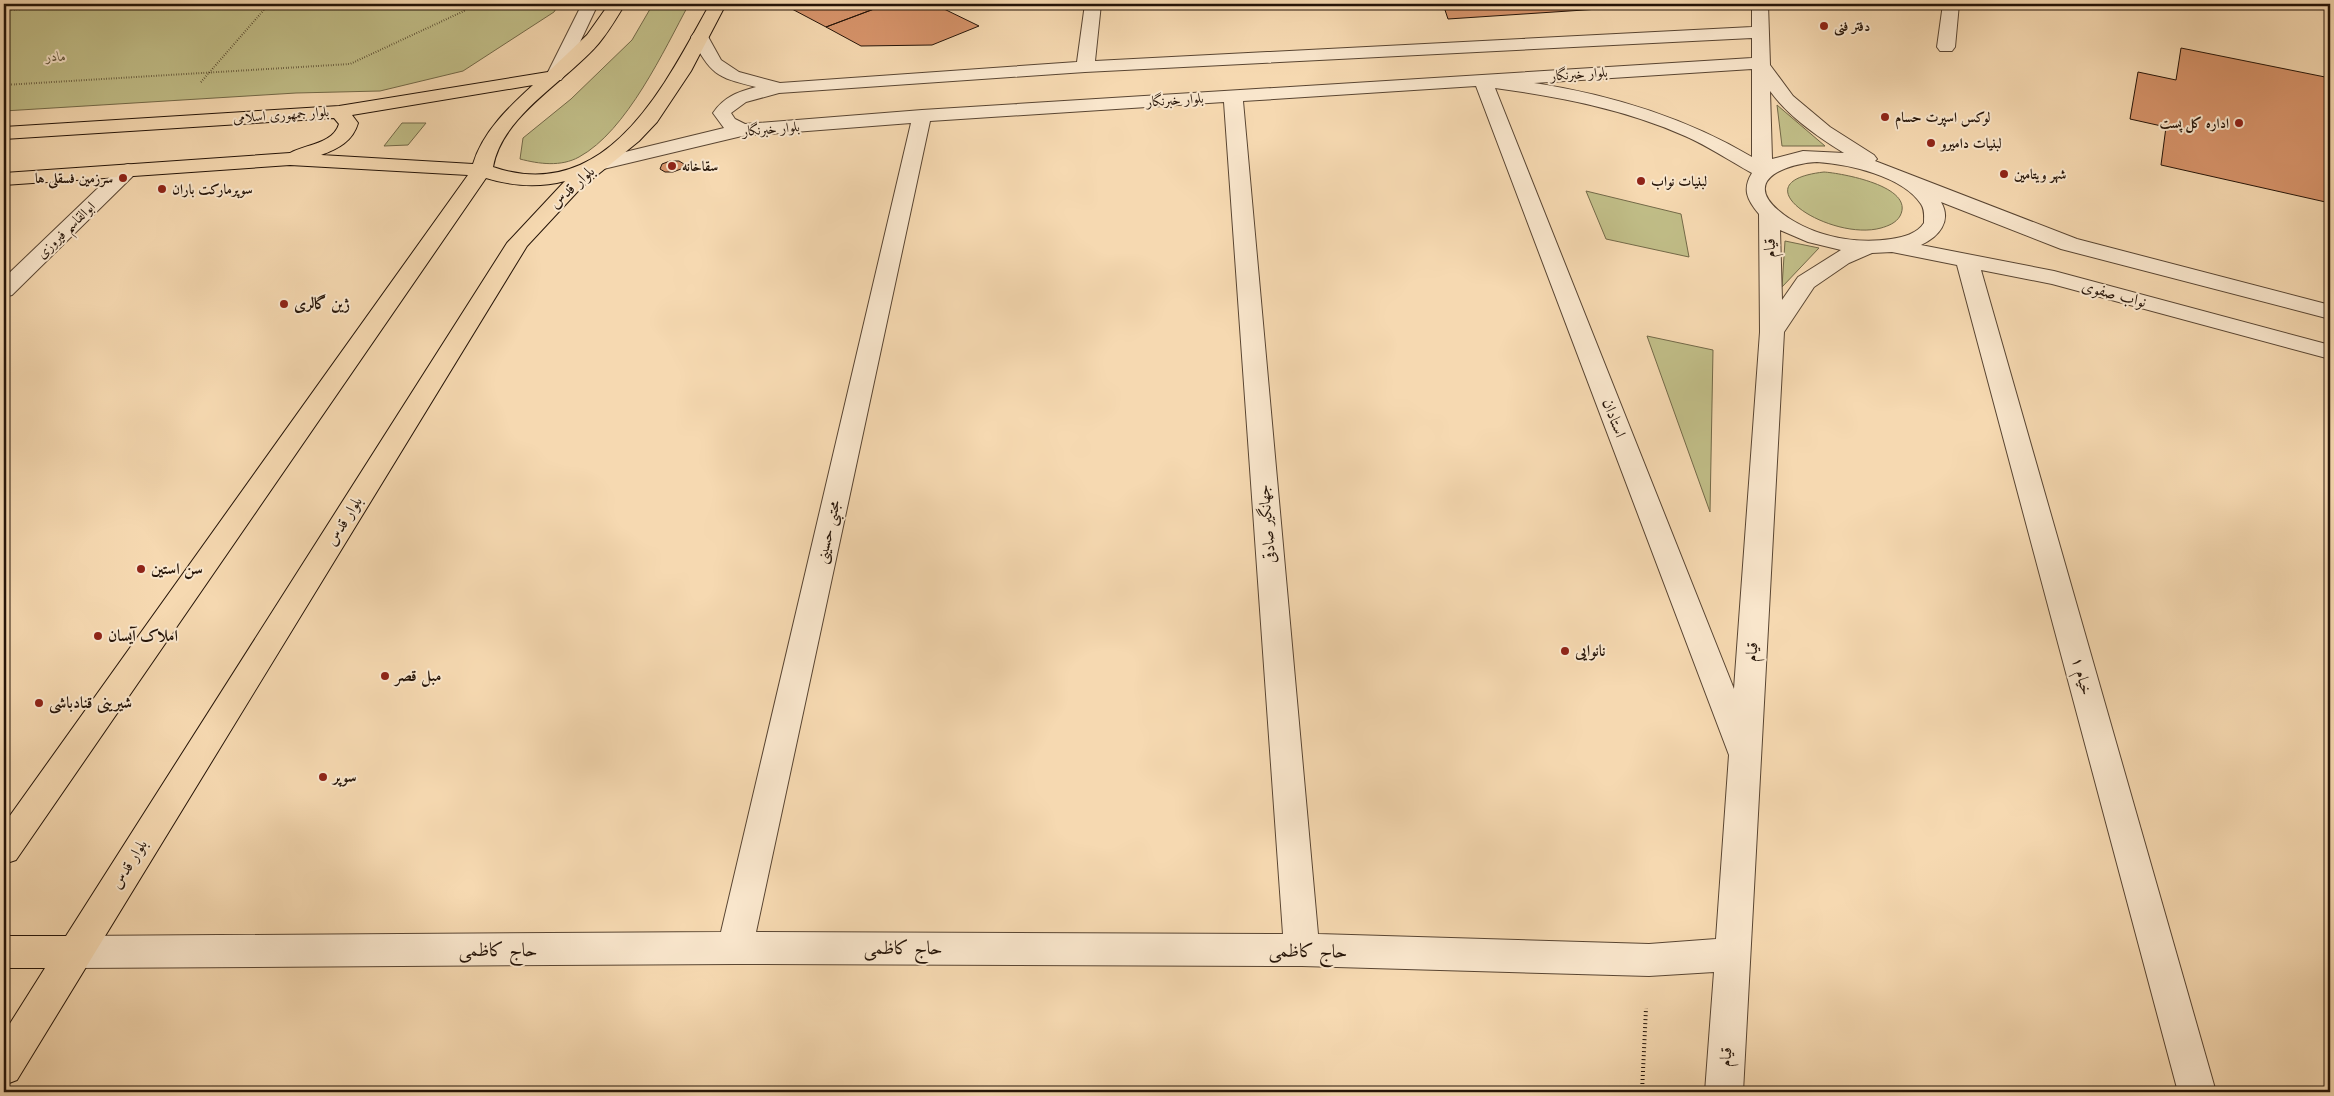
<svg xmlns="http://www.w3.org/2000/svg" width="2334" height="1096" font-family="Cardo,Amiri,serif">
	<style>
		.green { fill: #c1be88; stroke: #736948 }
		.building { fill: #d7946b; stroke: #251408 }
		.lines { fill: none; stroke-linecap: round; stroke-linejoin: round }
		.minor-casing { stroke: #594532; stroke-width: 2 }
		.major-casing { stroke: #251408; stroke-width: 2 }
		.path-far1 { stroke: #251408; stroke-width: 2; stroke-dasharray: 0.5 2; stroke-linecap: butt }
		.path { stroke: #251408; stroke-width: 4; stroke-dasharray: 1 3; stroke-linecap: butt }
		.minor { fill: #f9e6cc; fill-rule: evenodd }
		.major { fill: #f6d9b1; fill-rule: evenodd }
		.poi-dot { fill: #8f2418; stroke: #f9e6cc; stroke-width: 2 }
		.labels { text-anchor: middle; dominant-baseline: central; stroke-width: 4; stroke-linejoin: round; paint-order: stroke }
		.far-poi-label { font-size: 14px; font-weight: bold; fill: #251408; stroke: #f9e6cc; text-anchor: start }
		.far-park-label { font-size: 14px; font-style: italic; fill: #54472e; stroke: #f9e6cc }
		.far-street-label { font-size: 14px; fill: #251408; stroke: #f9e6cc }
		.street-label { font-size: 16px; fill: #251408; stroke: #f9e6cc }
		.poi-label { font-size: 16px; font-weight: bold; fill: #251408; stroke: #f9e6cc; text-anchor: start }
		.near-street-label { font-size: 19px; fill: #251408; stroke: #f9e6cc }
	</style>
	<rect width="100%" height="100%" fill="#f6d9b1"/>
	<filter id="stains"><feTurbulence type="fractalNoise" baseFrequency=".004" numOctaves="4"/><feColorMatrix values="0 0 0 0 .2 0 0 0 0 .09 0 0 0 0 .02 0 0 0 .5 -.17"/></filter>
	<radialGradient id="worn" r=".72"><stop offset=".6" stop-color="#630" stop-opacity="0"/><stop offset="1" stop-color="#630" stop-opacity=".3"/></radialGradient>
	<path class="green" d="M4,4H559L554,12L463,71L380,91L296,93L4,111Z
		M653,4H689C664,50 627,131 579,157C561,167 539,164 520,159L523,138L571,99L632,40Z
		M1777,105L1825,146H1782Z
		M402,123H426L408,145L384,146Z
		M1824,172C1840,173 1916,186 1900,216C1896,223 1888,226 1881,228C1831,242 1735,182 1824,172Z
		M1586,191L1681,214L1689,257L1606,239Z
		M1785,241L1819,248L1782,287Z
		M1647,336L1713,350L1710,512Z"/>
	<path class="building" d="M794,4H876L874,9L826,27L792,9Z
		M1443,4H1675L1448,19Z
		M942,8L979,26L932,45L861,46L826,27L874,9Z
		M2181,48L2330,78V203L2161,165L2166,127L2130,119L2138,72L2176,80Z
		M670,161H679L684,164L681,169L673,172H665L660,169L662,164Z"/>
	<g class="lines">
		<g class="minor-casing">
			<path id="minor" d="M582,4H598L564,76L561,80H549L546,76Z
				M1085,4H1101L1095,61L1752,27V4H1768L1770,65L1793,96L1830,127L1874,155L1877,159L1875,161L2077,239L2330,305V319L2061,249L1941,202C1952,221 1939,237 1921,245L2054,271L2330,345V359L2052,284L1981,270L2216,1092H2178L1957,265L1892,252L1872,253L1849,263L1814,287L1784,332L1743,1092H1705L1714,972L1649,976L1302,966L735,964L74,968L61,964L56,952L61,940L74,936L721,932L911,123L742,136L595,171L588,169L585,165L588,161L724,128L713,113C724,97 737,92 756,87C715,77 711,74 691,37L694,33H706L721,60L739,72L780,83L1077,62ZM1752,38V58L922,110L745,124L735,119L731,113L746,102L779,93L1085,72ZM1752,69V157C1684,117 1612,95 1534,83ZM1476,86L1729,755L1716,939L1649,944L1318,934L1243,101ZM1495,88C1560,97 1624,109 1685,136C1708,146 1730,161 1752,173C1742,189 1747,200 1759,214L1760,332L1734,689ZM1770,91C1789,117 1817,136 1844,153L1803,151L1772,159ZM1224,102L1283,934L756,932L930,121ZM1817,162C1848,164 1903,176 1921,204C1925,210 1924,216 1924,223C1917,234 1903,237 1891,239C1853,245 1807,235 1778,210C1741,178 1791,163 1817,162ZM1780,230L1808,242L1841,250L1798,277L1782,300Z
				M1943,4H1959L1955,47L1952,51H1940L1937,47Z
				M128,164L135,166L138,170L135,174L12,295L4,297V278L121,166Z"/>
		</g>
		<g class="major-casing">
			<path id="major" d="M609,4H625C617,17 609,31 599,43C567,81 502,115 493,167C608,206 665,84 710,4H726L691,71L657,122L639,141L580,189L527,246L17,1080L4,1085V1033L45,968H4V936H66L507,243L565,181C539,188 512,186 486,178L16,860L4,864V824L468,175L290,165L4,185V173L290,153C306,144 333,144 339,124L334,118L4,139V127L339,106L548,72L587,35ZM533,85C509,107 483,131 473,164L321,155C338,149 353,141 358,123L352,115Z"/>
		</g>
		<path class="path-far1" d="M4,10L123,4
			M201,82L269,4
			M4,85L350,64L464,11L472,4"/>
		<path class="path" d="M1642,1092L1646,1008"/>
		<use href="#minor" class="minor"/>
		<use href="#major" class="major"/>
	</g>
	<g class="poi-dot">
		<circle cx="1824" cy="26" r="5"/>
		<circle cx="1885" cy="117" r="5"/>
		<circle cx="2239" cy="123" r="5"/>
		<circle cx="1931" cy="143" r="5"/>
		<circle cx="672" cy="166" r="5"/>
		<circle cx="2004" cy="174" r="5"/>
		<circle cx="123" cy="178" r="5"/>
		<circle cx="1641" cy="181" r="5"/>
		<circle cx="162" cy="189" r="5"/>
		<circle cx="284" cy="304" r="5"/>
		<circle cx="141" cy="569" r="5"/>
		<circle cx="98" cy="636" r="5"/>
		<circle cx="1565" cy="651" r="5"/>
		<circle cx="385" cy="676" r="5"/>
		<circle cx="39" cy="703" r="5"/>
		<circle cx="323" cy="777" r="5"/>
	</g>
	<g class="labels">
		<g class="far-poi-label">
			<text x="1834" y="26">دفتر فنی</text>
			<text x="1895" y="117">لوکس اسپرت حسام</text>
			<text x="2229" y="123" text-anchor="end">اداره کل پست</text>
			<text x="1941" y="143">لبنیات دامیرو</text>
			<text x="682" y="166">سقاخانه</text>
			<text x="2014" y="174">شهر ویتامین</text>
			<text x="113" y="178" text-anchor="end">سرزمین فسقلی ها</text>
			<text x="1651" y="181">لبنیات نواب</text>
			<text x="172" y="189">سوپرمارکت باران</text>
		</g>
		<g class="far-park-label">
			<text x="56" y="56">مادر</text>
		</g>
		<g class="far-street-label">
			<text transform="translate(1579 74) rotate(-4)">بلوار خبرنگار</text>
			<text transform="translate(1175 100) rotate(-4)">بلوار خبرنگار</text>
			<text transform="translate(281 115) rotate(-4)">بلوار جمهوری اسلامی</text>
			<text transform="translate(771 129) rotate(-5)">بلوار خبرنگار</text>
			<text transform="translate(66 230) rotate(-44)">ابوالقاسم فیروزی</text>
		</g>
		<g class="street-label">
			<text transform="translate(572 187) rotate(-42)">بلوار قدس</text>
			<text transform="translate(1770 248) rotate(-92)">قیام</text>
			<text transform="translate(2114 294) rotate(15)">نواب صفوی</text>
			<text transform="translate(1614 418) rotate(69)">استادان</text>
			<text transform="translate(344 521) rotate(-58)">بلوار قدس</text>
			<text transform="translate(1267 524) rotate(-95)">جهانگیر صادقی</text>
			<text transform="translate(828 532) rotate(-77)">مجتبی حسینی</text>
			<text transform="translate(1752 652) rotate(-86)">قیام</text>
			<text transform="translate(2082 676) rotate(75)">خیام ۱</text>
			<text transform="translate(129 864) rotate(-58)">بلوار قدس</text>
			<text transform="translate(1726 1057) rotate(-86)">قیام</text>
		</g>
		<g class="poi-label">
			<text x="294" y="304">ژین گالری</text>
			<text x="151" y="569">سن استین</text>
			<text x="108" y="636">املاک آیسان</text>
			<text x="1575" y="651">نانوایی</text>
			<text x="395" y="676">مبل قصر</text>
			<text x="49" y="703">شیرینی قنادباشی</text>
			<text x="333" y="777">سوپر</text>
		</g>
		<g class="near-street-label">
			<text x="903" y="948">حاج کاظمی</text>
			<text x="498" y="950">حاج کاظمی</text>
			<text transform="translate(1308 951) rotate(1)">حاج کاظمی</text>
		</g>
	</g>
	<rect width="2334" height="1096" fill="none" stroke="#f6d9b1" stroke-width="20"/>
	<rect x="5" y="5" width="2324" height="1086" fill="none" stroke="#251408" stroke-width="2.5"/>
	<rect x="10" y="10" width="2314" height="1076" fill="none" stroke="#251408"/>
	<rect width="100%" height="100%" filter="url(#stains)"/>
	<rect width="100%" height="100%" fill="url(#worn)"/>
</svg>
